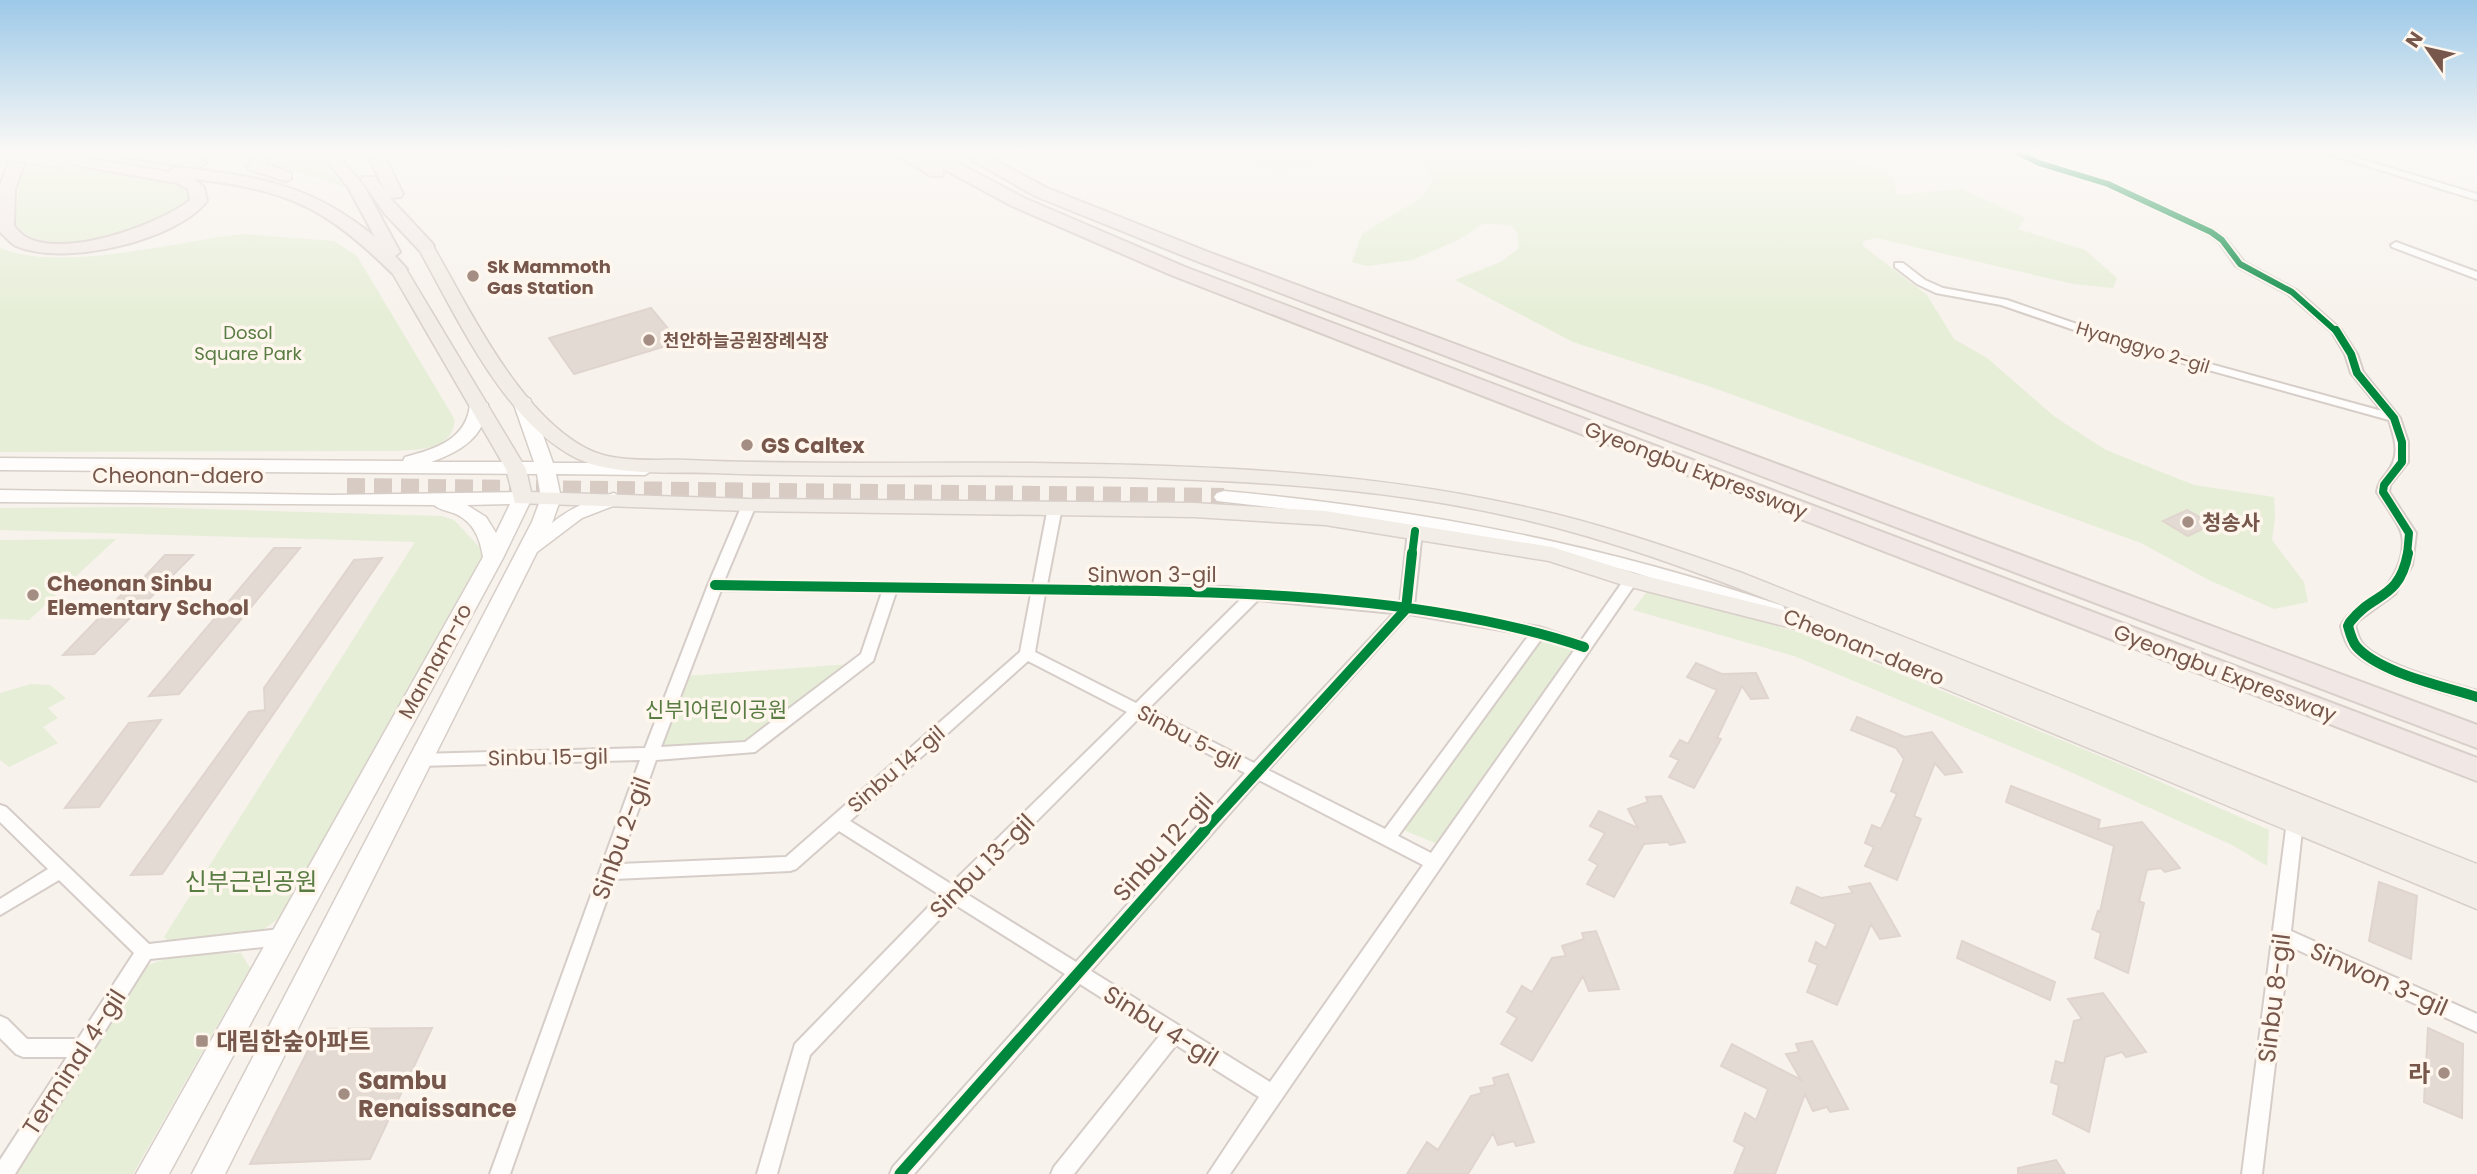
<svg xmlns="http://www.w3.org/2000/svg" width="2477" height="1174" font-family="Poppins,'Noto Sans KR',sans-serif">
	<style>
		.green { fill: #e6eed7 }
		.building { fill: #e4dad4; stroke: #e0d5ce; stroke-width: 2 }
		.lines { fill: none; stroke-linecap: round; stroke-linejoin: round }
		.secondary-tunnel { stroke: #d7cbc4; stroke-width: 18; stroke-dasharray: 18 9; stroke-linecap: butt }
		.minor-casing { stroke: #d6cdc8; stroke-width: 4 }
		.secondary-casing { stroke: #d7cec8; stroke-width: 3 }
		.primary-casing { stroke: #d9cfca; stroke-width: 3 }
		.trunk-casing { stroke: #d9cfca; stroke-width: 4 }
		.motorway-casing { stroke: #d9cfca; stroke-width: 4 }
		.minor { fill: #fefdfc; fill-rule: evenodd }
		.secondary { fill: #fefdfc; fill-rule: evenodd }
		.primary { fill: #f2ede6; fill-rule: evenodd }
		.trunk { fill: #f2eae6; fill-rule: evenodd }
		.motorway { fill: #f1e8e5; fill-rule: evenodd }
		.trunk-bridge-casing { stroke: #d9cfca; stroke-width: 20; stroke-linecap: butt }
		.trunk-bridge { stroke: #f2eae6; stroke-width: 18 }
		.cycleway-far3-casing { stroke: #fff7ee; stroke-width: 10 }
		.cycleway-far2-casing { stroke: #fff7ee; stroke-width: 11 }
		.cycleway-far1-casing { stroke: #fff7ee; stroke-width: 14 }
		.cycleway-casing { stroke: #fff7ee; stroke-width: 16 }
		.cycleway-far3 { stroke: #00873e; stroke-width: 6 }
		.cycleway-far2 { stroke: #00873e; stroke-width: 8 }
		.cycleway-far1 { stroke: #00873e; stroke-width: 10 }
		.cycleway { stroke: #00873e; stroke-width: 11 }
		.poi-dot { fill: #a48d83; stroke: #fff7ee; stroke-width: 2.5 }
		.labels { text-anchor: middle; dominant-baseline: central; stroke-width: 7; stroke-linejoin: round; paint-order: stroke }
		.far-poi-label { font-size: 18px; font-weight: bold; fill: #77574b; stroke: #fff7ee; text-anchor: start }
		.far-park-label { font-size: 18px; fill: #597c43; stroke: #fff7ee }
		.far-street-label { font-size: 18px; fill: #77574b; stroke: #fff7ee }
		.poi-label { font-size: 21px; font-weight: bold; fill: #77574b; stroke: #fff7ee; text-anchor: start }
		.street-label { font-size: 21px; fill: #77574b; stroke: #fff7ee }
		.park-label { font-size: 21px; fill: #597c43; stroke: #fff7ee }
		.near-street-label { font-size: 24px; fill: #77574b; stroke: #fff7ee }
		.near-park-label { font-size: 24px; fill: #597c43; stroke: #fff7ee }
		.near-poi-label { font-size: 24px; font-weight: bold; fill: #77574b; stroke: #fff7ee; text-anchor: start }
	</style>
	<rect width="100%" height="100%" fill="#f7f2ec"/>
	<path class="green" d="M30,151H94L249,174L294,185L66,154L174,180L193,192C180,232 40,266 16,223L19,174Z
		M275,151H312L346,188L313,176L263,165Z
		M1253,151H1368C1339,160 1268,185 1244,158Z
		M1411,151H1794L1815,161L1829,153L1853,157L1856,164L1880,168L1895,178L1896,195L1962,189L2025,218L2018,229L2085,250L2117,278L2113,288L2073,284L1877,238L1863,241V246L1927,295L1954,339L1987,358L2055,417L2106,450L2194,485L2274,497L2275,517L2272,540L2304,582L2308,602L2274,609L2209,580L2141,543L1714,388L1573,342L1455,280L1501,262L1519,248L1517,232L1510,225L1483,224L1458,240L1412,260L1367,266L1352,262L1362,234L1423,196L1433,179L1425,162Z
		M242,234L334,241L357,256L455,420C451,451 421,449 395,451L0,452V248C60,273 175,242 242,234Z
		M139,507L442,516L454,520L484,552L279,918L257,934L170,943L164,937L415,542L0,530V508Z
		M116,539L29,620L0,619V540Z
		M1648,590L1801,633L2127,767L2269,830L2267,866L2232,845L2055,765L1794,656L1633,610Z
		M1549,641L1571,646L1576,650L1440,845L1406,831L1402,827L1541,642Z
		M850,664L748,742L664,749L659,746L685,676Z
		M31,684L50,685L66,698L48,708L58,718L43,727L58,743L9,767L0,760V693Z
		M241,953L250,968L133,1174H11L138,971C169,952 206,954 241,953Z"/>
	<path class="building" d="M651,308L679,342L574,374L549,338Z
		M2187,510L2212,524L2188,536L2163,521Z
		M274,548H300L179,694L149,696Z
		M165,555H193L94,654L63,655L126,590H132Z
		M382,558L162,874L131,875L249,712L265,710L264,688L354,560Z
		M1696,663L1722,674L1756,673L1768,698L1751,699L1742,686L1717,738L1721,739L1694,788L1669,777L1679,760L1670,756L1680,740L1688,744L1717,690L1687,677Z
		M1857,717L1905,737L1932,732L1962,772L1945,775L1935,763L1914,816L1921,819L1897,880L1865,866L1874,847L1865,843L1872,825L1881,829L1897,794L1891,791L1904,759L1896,748L1851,730Z
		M161,720L99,807L65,808L129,723Z
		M2011,786L2100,820L2098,829L2142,822L2180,868L2165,872L2161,868L2147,870L2139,901L2144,903L2128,973L2095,958L2101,933L2092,929L2098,911L2100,912L2114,846L2006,802Z
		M1661,796L1685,842L1670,845L1668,842L1644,844L1614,897L1587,884L1598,865L1589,860L1605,833L1590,826L1599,811L1638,828L1628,809L1648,802L1646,797Z
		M2379,882L2417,896L2411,959L2369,941Z
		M1870,883L1900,936L1880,939L1871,924L1837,1005L1807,992L1818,965L1809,961L1816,942L1826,948L1836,924L1791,903L1797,887L1821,898L1853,893L1849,887Z
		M1596,931L1619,989L1589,991L1583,976L1532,1061L1501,1044L1517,1018L1507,1012L1522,986L1532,992L1552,958L1566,956L1562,946L1584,939L1582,933Z
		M1962,941L2055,982L2050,1000L1957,958Z
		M2103,993L2146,1052L2126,1057L2122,1052L2105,1057L2089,1132L2053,1114L2059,1085L2051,1082L2056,1061L2064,1064L2074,1021L2082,1019L2068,999Z
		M432,1028L370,1159L250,1164L319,1029Z
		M2428,1028L2463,1044L2462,1118L2424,1102Z
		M1812,1041L1848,1109L1830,1112L1827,1107L1813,1111L1805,1094L1775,1174H1734L1745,1147L1734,1141L1745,1113L1756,1120L1768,1089L1721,1066L1732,1044L1801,1080L1786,1054L1799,1052L1796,1044Z
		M1508,1074L1534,1142L1516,1146L1514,1141L1498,1145L1493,1133L1468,1174H1407L1427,1142L1438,1150L1471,1096L1482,1093L1480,1088L1495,1085L1493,1078Z
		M2056,1160L2065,1174H2018V1168Z"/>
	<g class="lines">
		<path class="secondary-tunnel" d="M347,487L1224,497"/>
		<g class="minor-casing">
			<path id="minor" d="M2011,151H2023L2042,161L2111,182L2214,230L2225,238L2244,262L2296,290L2341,330L2357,354L2363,372L2400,418L2408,442V462L2390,485L2389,492L2416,533L2412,565L2395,594L2358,621L2355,626C2357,631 2358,637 2361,642C2376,664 2450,683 2477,691V702C2444,693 2375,675 2352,651C2346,644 2343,635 2341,626C2350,609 2364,605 2378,594C2394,582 2406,555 2402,535C2400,524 2383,502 2377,492C2378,484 2382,479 2387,473C2401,455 2395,440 2389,420L2118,345L2001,305L1936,293L1917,284L1895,267V263H1903L1925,280L1943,288L2007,300L2126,341L2382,411L2351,373L2345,354L2332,332L2288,294L2236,266L2219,242L2208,234L2105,186L2036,165Z
				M2319,151H2334L2477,194V200Z
				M2396,242L2477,272V279L2392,247L2391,245Z
				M749,501L756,505L724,581L1033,585L1048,507L1055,503L1062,507L1047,585L1227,587L1400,604L1408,531L1415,527L1422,531L1414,606L1539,627L1581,641L1626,577H1636L1638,580L1230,1174H1208L1259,1097L1176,1045L1074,1174H1051L1054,1167L1160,1035L1080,984L914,1174H890L893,1167L1065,974L954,904L810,1055L777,1174H757L795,1044L940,895L839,831L796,869L790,871L614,879L510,1174H490L640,760L419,766L413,764L411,760L413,756L419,754L645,748L708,585L742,505ZM721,590L882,592L861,654L745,742L661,747ZM896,592L1031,594L1020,652L786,857L619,864L656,760L755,752L873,661ZM1045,594L1227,597L1242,598L1136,703L1035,652ZM1258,600L1394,613L1254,763L1148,709ZM1409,614L1529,635L1385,829L1268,770ZM1542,638L1575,649L1431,853L1398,836ZM1028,661L1127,712L951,884L850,821ZM1139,718L1245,773L1076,962L965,893ZM1259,780L1423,865L1270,1082L1091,971Z
				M0,805L6,807L149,944L281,929L287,932L290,937L287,942L281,945L150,959L15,1174H0V1160L67,1057H23L16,1054L0,1038V1016L7,1019L27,1039H78L134,953L59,880L0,915V899L48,869L0,822Z
				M2295,814L2301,816L2303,821L2291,931L2477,1014V1032L2289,946L2262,1174H2242L2287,821L2289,816Z"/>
		</g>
		<g class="secondary-casing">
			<path id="secondary" d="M521,394L530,399L553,463H645L654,469L645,475L556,474L561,498L552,523C570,508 591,499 614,493L624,499L621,503L582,518L537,552L225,1174H192L532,522L541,498L537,474L0,470V458L403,461L405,457C436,449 467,439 470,404L479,399L488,404C485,437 460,452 431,462H534L512,399Z
				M0,490L332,495L522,492L532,498L503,558L169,1174H136L483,557C480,538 474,523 456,514C448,511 440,510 434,505L0,502ZM510,504L496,533L486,517L467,505Z
				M1224,491C1418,509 1598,543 1783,606L1786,611L1783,616L1775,618L1633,572L1503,541L1365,518L1217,501L1214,497L1217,493Z"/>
		</g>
		<g class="primary-casing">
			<path id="primary" d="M425,241L433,246C471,311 522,421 594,452C621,463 659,459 687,460C802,465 916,462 1031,463C1193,465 1358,470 1516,505C1593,521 1668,547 1742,573L2477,864V909L1811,633L1623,585L1549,561L1325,525L1194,517L749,511L515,503L506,469L390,269L392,265L398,264L406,269L526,469L531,492L749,499L1194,503L1325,511L1552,547L1637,574L1815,618C1718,580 1619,541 1517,518C1405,492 1288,483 1174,479C1020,472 867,479 713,473C673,472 612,476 576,458C503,421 456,315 417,246Z"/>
		</g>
		<g class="trunk-casing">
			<path id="trunk" d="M13,151H29L15,189L14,226C18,230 22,235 26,237C64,259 159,225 190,200L188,189L177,183L59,162V156L65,154L168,172L176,167C258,177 309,183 375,237L348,187L319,151H335L364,186L400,252L395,256L407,269L398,274L392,273C324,206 287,190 194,179L204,187L207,201C176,241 63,267 16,246C10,243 5,236 0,232V185Z
				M112,151C133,151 191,149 206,163L198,168L119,156Z
				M261,151H277L265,164L291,173V179L285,181L248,169L246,166Z
				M366,151H382L403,194L401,197L390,198L431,242L434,246L431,250H419L385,214L361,180L363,177H375L385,191Z"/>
		</g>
		<g class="motorway-casing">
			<path id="motorway" d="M890,151H911L928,161L915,151H936L1024,198L1185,267L2477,758V781L1171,275L1012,206L943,169V176H931Z
				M956,151H977L1047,188L1208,252L2477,725V748L1194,260L1035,196Z"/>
		</g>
		<use href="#minor" class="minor"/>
		<use href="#secondary" class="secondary"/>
		<use href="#primary" class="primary"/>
		<use href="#trunk" class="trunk"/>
		<use href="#motorway" class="motorway"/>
		<g class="trunk-bridge-casing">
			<path id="trunk-bridge" d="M6,151L65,159"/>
		</g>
		<use href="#trunk-bridge" class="trunk-bridge"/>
		<g class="cycleway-far3-casing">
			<path id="cycleway-far3" d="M2015,151L2039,163L2108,184L2211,232L2222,240L2240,264L2292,292L2337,332"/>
		</g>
		<g class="cycleway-far2-casing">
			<path id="cycleway-far2" d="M2336,330L2351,354L2357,373L2394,418L2402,442V462L2384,485L2383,492L2409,533L2407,555
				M1412,555L1415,531"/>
		</g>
		<g class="cycleway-far1-casing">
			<path id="cycleway-far1" d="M2408,553C2399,601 2373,592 2350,622L2348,626C2350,633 2352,641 2356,646C2379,673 2444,686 2477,697
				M715,585C839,587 962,588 1086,590C1247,592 1431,596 1584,647
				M1204,831L1406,609L1412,553"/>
		</g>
		<g class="cycleway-casing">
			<path id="cycleway" d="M900,1174L1205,830"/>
		</g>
		<use href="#cycleway-far3" class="cycleway-far3"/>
		<use href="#cycleway-far2" class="cycleway-far2"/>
		<use href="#cycleway-far1" class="cycleway-far1"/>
		<use href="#cycleway" class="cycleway"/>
	</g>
	<linearGradient id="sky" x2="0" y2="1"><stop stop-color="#9dc9e8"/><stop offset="0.48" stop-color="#fbf9f6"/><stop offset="1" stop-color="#fbf9f6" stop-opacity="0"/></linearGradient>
	<rect width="2477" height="316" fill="url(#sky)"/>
	<g class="poi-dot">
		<circle cx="473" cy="276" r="7"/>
		<circle cx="649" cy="340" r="7"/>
		<circle cx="747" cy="445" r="7"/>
		<circle cx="2188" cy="522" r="7"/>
		<circle cx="33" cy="595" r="7"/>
		<rect x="195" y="1034" width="14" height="14" rx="3.5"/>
		<circle cx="2444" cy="1073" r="7"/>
		<circle cx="344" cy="1094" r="7"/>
	</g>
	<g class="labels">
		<g class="far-poi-label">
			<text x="487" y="266">Sk Mammoth<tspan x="487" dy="21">Gas Station</tspan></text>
			<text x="663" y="340">천안하늘공원장례식장</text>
		</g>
		<g class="far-park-label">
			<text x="248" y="332">Dosol<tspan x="248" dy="21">Square Park</tspan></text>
		</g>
		<g class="far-street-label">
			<text transform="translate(2143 347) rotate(17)">Hyanggyo 2-gil</text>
		</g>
		<g class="poi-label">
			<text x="761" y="445">GS Caltex</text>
			<text x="2202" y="522">청송사</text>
			<text x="47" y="583">Cheonan Sinbu<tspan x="47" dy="24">Elementary School</tspan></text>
		</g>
		<g class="street-label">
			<text transform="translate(1696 470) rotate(21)">Gyeongbu Expressway</text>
			<text x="178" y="475">Cheonan-daero</text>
			<text x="1152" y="574">Sinwon 3-gil</text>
			<text transform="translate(1864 647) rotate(22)">Cheonan-daero</text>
			<text transform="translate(435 661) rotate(-61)">Mannam-ro</text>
			<text transform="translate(2225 673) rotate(21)">Gyeongbu Expressway</text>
			<text transform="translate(1189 737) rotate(28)">Sinbu 5-gil</text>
			<text transform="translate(548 757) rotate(-1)">Sinbu 15-gil</text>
			<text transform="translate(896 769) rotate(-41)">Sinbu 14-gil</text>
		</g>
		<g class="park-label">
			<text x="716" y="709">신부1어린이공원</text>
		</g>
		<g class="near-street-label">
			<text transform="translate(621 838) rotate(-70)">Sinbu 2-gil</text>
			<text transform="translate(1163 847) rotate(-48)">Sinbu 12-gil</text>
			<text transform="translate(982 866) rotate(-45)">Sinbu 13-gil</text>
			<text transform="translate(2379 979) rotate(24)">Sinwon 3-gil</text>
			<text transform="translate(2274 998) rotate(-83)">Sinbu 8-gil</text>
			<text transform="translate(1161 1026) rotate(32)">Sinbu 4-gil</text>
			<text transform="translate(74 1062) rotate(-57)">Terminal 4-gil</text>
		</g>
		<g class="near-park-label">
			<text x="251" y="881">신부근린공원</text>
		</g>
		<g class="near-poi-label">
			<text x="216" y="1041">대림한숲아파트</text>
			<text x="2430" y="1073" text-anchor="end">라</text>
			<text x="358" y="1080">Sambu<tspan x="358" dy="28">Renaissance</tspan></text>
		</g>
	</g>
	<g transform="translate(2428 49) rotate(304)" stroke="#fff7ee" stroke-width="5" paint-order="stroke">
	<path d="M0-5L12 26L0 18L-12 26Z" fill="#77574b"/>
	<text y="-10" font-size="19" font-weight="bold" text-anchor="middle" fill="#77574b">N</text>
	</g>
</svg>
